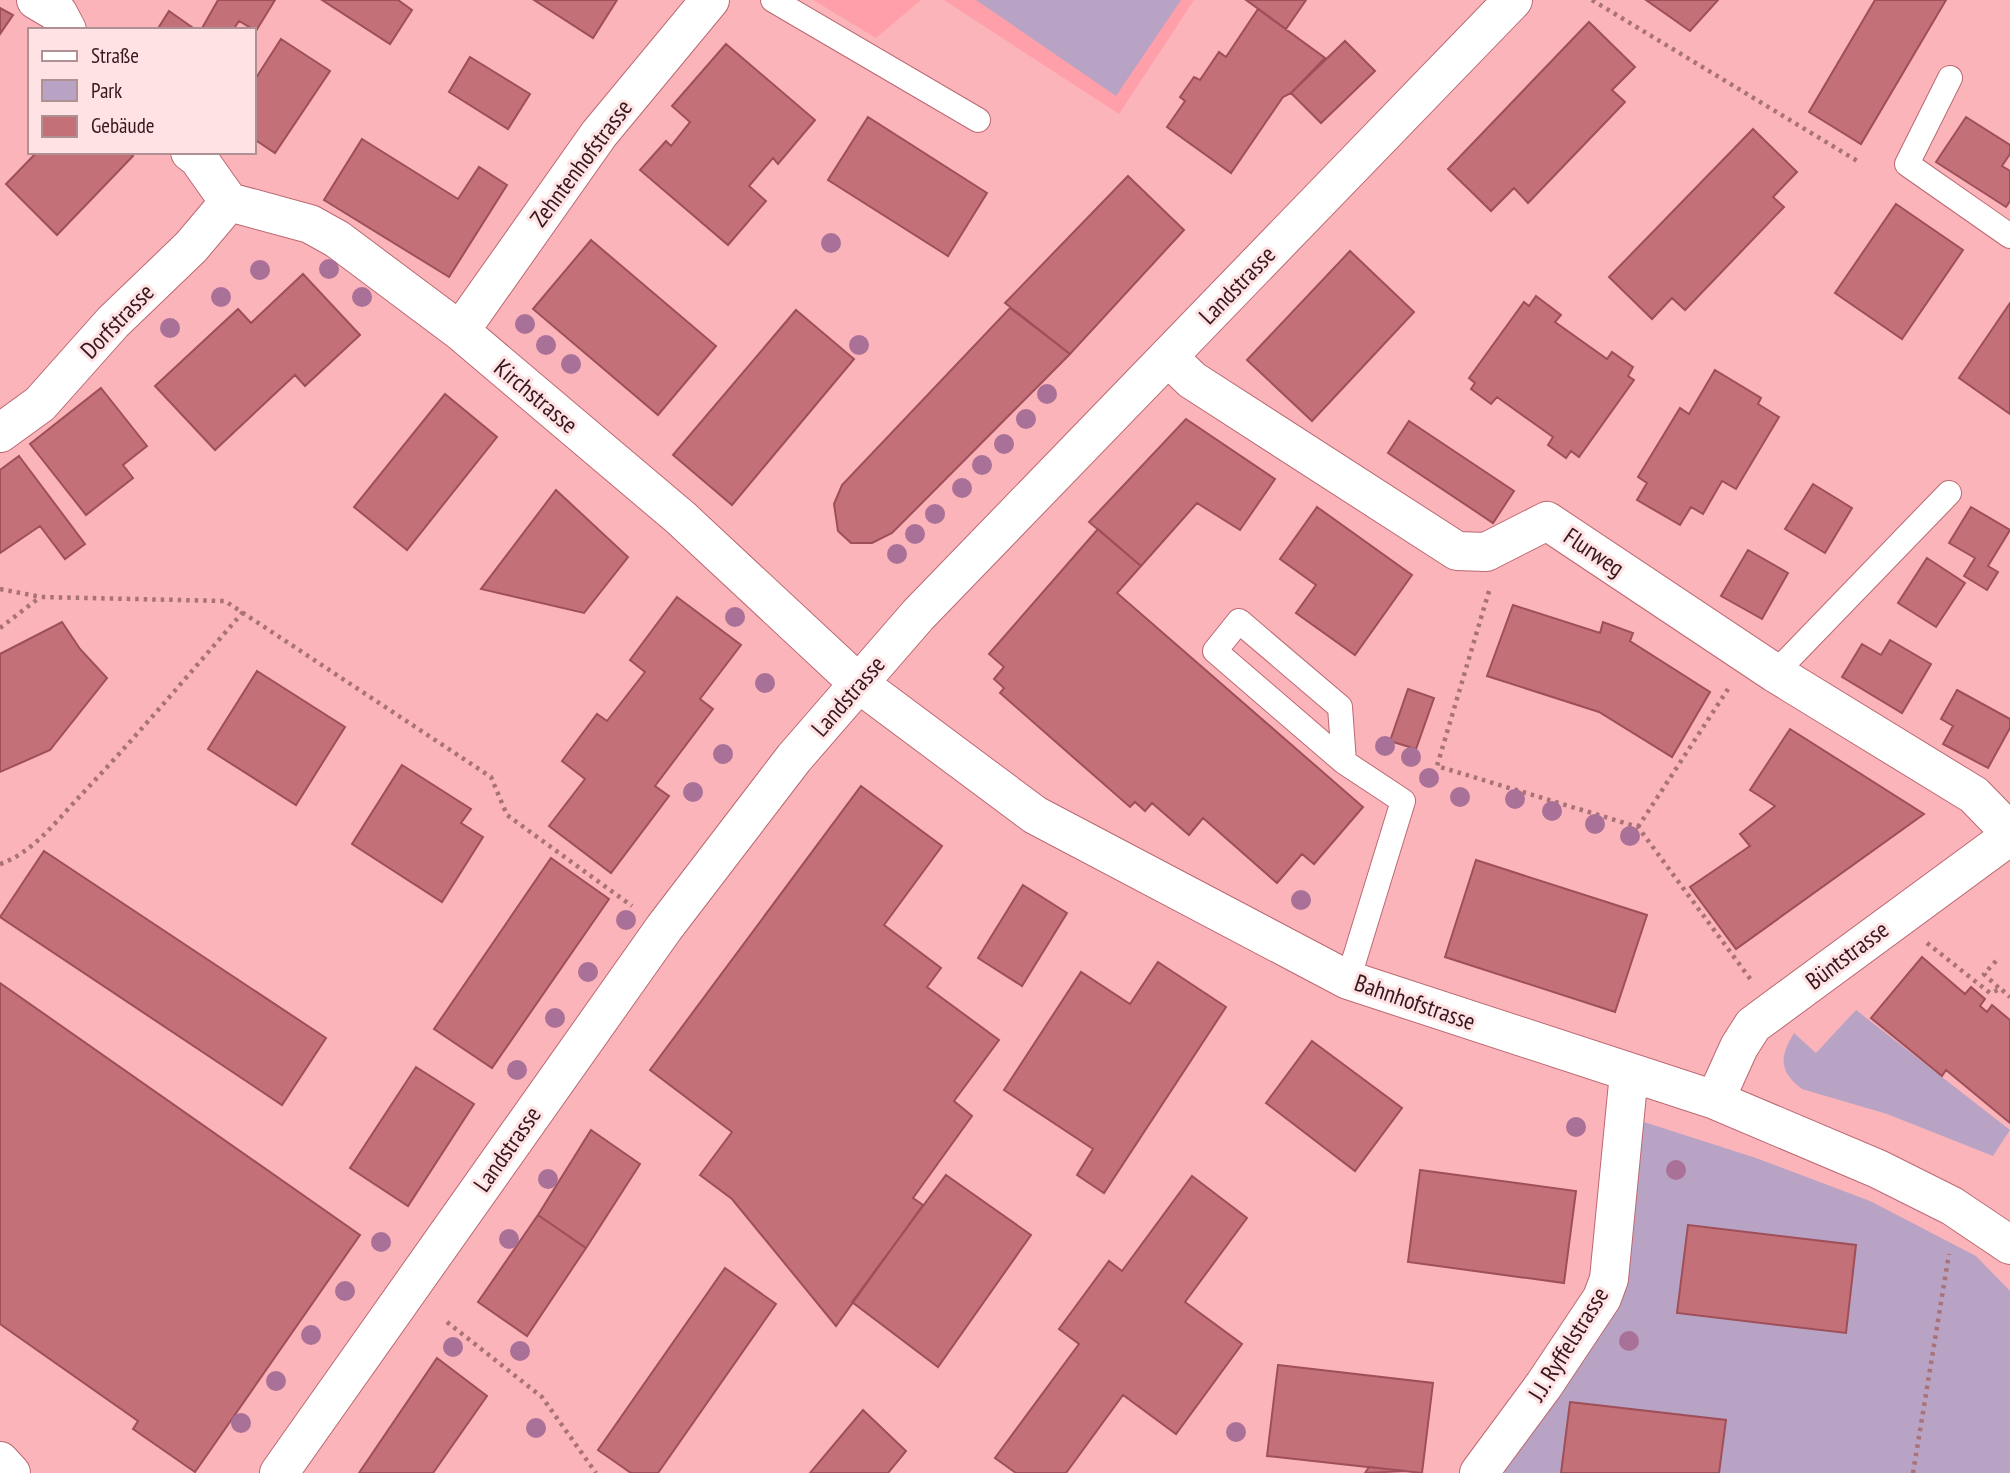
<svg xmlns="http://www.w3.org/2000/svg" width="2010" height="1473" font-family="'PT Sans Narrow',sans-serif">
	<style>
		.built { fill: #ff9fa9 }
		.green { fill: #b9a3c5 }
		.building { fill: #c37079; stroke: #9e4f59; stroke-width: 2 }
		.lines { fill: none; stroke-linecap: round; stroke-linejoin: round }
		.lane-casing { stroke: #bb6972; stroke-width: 26 }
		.street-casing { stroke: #bb6972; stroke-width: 40 }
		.secondary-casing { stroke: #bb6972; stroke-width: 40 }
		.path { stroke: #a97276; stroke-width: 4.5; stroke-dasharray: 3.5 5; stroke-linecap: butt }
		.lane { stroke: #fff; stroke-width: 24 }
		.street { stroke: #fff; stroke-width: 38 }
		.secondary { stroke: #fff; stroke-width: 38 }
		.tree { fill: #a97197 }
		.labels { text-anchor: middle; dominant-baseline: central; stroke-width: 6; stroke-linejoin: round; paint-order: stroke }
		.street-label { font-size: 24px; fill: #38171b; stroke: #ffe2e4 }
	</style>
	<rect width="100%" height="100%" fill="#fbb4b9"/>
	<path class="built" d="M813,0H921L876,38Z
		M944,0H1194L1119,114Z"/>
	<path class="green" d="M976,0H1181L1116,96Z
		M1856,1010L2010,1130L1993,1156L1887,1114L1802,1089C1778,1071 1780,1056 1794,1033L1816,1053Z
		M1644,1122L1756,1158L1870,1201L1976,1256L2010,1291V1473H1498L1620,1289Z"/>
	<path class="building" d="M218,0H275L256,31L239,21L233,30H201Z
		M322,0H398L412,10L390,44Z
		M534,0H617L593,38Z
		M1246,0H1306L1286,29Z
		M1646,0H1718L1690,31Z
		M1875,0H1946L1861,144L1809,112Z
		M0,8L13,15L0,34Z
		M1258,9L1325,58L1291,93L1283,97L1231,173L1167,127L1185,101L1180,97L1194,77L1200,80L1219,52L1226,57Z
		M169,11L196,30H157Z
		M1589,22L1635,67L1612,90L1625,102L1528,203L1514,188L1491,211L1448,169Z
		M281,39L330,71L275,153L254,139V81Z
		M1345,41L1375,71L1321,123L1291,93Z
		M726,44L815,120L778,164L773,158L749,186L766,201L728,245L640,170L666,141L671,146L690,122L672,106Z
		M470,57L530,94L508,129L449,92Z
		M868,117L987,193L948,256L828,180Z
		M1966,117L2010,145V154L2002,166L2010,171V201L2006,207L1936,162Z
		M1753,129L1797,172L1773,197L1784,207L1685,310L1672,298L1652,319L1609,277Z
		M362,139L458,199L479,167L507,185L449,277L324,200Z
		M37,152H129L133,156L57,235L6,184Z
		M1128,176L1184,230L1070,354L1005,303Z
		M1896,204L1963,250L1902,339L1835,293Z
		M591,240L716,346L658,415L533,309Z
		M1350,251L1414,312L1312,421L1247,360Z
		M303,274L360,335L305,386L295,375L215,450L155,386L238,309L251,323Z
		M1536,296L1561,315L1555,322L1607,359L1612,352L1633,367L1628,376L1634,380L1579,457L1571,451L1566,458L1548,445L1553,437L1497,397L1491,404L1471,389L1475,383L1469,378L1524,302L1529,306Z
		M2010,303V414L1959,378Z
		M1010,308L1070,354L892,533L872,543H851L838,531L834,504L842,485Z
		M796,310L854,359L732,505L673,455Z
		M1715,370L1761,398L1758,404L1779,417L1736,489L1722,481L1703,514L1691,507L1680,525L1637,500L1647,483L1638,477L1680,408L1689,414Z
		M101,388L147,446L123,465L133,478L86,515L30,444Z
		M445,394L497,437L407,550L354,507Z
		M1186,419L1275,479L1240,530L1197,503L1141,566L1089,522Z
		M1409,421L1514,491L1493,523L1388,453Z
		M19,456L85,544L65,559L40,526L0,553V470Z
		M1813,484L1852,508L1825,553L1785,529Z
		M556,490L628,557L584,613L481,589Z
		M1317,507L1412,575L1355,655L1296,613L1316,585L1280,559Z
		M1971,507L2010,530L1988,566L1998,572L1987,590L1964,576L1975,558L1949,543Z
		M1098,529L1141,566L1117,593L1363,807L1314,864L1302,854L1277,883L1203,818L1189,835L1152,803L1145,811L1135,802L1130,807L1000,693L1004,688L994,679L1004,667L989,654Z
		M1748,550L1788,573L1762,619L1721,596Z
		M1927,558L1965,583L1936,627L1898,603Z
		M677,597L741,645L700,699L713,709L655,786L669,796L611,873L549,826L585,779L562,761L597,714L607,721L645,672L630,660Z
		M1513,605L1600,633L1603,622L1633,633L1630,641L1710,692L1672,757L1599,712L1487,676Z
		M62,622L80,649L107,678L50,750L0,772V654Z
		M1890,640L1931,664L1902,713L1842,677L1862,644L1881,655Z
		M257,671L345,727L296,805L208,749Z
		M1408,689L1434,698L1416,749L1390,741Z
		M1957,690L2010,719V728L1988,768L1943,744L1953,726L1941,719Z
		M1790,729L1924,814L1736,949L1690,887L1750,846L1740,834L1775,806L1750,790Z
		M402,765L471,809L461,823L483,837L442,902L352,844Z
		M861,786L942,846L884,925L941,968L927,987L999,1040L954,1101L972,1116L913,1198L923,1205L836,1326L732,1199L700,1175L732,1132L650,1070Z
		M44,851L326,1038L282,1105L0,917Z
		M551,858L609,899L492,1068L434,1029Z
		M1476,860L1647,915L1615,1012L1445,957Z
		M1023,885L1067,913L1022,986L978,958Z
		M1922,957L1965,994L1971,987L1985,999L1980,1006L1987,1012L1992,1005L2010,1020V1123L1946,1070L1942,1076L1871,1018Z
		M1158,962L1226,1007L1104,1193L1077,1175L1093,1149L1004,1090L1081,972L1130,1004Z
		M0,983L360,1235L195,1472L133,1429L138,1421L0,1324Z
		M1312,1041L1402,1108L1355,1171L1266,1103Z
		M416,1067L474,1104L408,1206L350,1168Z
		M591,1130L640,1164L586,1248L538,1215Z
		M1420,1170L1576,1191L1564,1283L1408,1262Z
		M946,1175L1031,1235L938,1367L852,1302Z
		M1192,1176L1247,1218L1185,1302L1242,1344L1176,1434L1123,1395L1066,1473H1016L995,1458L1079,1344L1059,1329L1109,1261L1122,1271Z
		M538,1215L586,1248L527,1336L478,1302Z
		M1688,1225L1856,1245L1846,1333L1677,1313Z
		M725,1268L776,1304L658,1473H631L598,1450Z
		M437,1358L487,1396L433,1473H359Z
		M1278,1365L1433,1383L1422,1473L1267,1456Z
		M1570,1402L1726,1420L1719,1473H1561Z
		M863,1410L906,1451L888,1473H810Z
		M1369,1467L1406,1471L1365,1473Z"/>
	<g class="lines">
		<g class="lane-casing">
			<path id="lane" d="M773,0L978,120
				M1950,78L1907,164L2010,236
				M1775,673L1949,493
				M1344,762L1215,651L1239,621L1340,707L1344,762L1403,801L1348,980"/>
		</g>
		<g class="street-casing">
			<path id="street" d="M36,0L58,13L67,30
				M190,152L198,158L229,202L310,224L337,239L460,331L681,518L858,683L1035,815L1348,980L1715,1100L1878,1169L1952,1206L2010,1245
				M460,331L599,134L710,0
				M1168,357L1192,380L1457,551L1486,552L1547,521L1775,673L1974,795L2010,832
				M0,433L40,404L113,322L191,247L229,202
				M1715,1100L1739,1047L1753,1025L2010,836
				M0,1461L11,1473
				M1479,1473L1544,1385L1602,1298L1609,1279L1629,1073"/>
		</g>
		<g class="secondary-casing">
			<path id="secondary" d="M279,1473L664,928L794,758L918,615L1513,0"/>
		</g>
		<path class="path" d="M1592,0L1859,162
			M0,589L41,597L225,601L491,777L507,815L632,906
			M1489,591L1437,766L1638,827L1751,980
			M0,628L39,598
			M1638,827L1728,689
			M0,864C33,853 58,819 81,795C137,736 189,674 243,612
			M1927,943L1990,993L2001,989L2010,997
			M1996,961L1984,974L2000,989
			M447,1322L542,1397L596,1473
			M1913,1473L1949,1254"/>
		<use href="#lane" class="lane"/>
		<use href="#street" class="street"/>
		<use href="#secondary" class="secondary"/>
	</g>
	<g class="tree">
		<circle cx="831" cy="243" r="10"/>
		<circle cx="329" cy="269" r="10"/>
		<circle cx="260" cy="270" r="10"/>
		<circle cx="221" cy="297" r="10"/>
		<circle cx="362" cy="297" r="10"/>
		<circle cx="525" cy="324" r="10"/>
		<circle cx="170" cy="328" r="10"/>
		<circle cx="546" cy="345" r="10"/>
		<circle cx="859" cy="345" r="10"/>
		<circle cx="571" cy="364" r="10"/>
		<circle cx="1047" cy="394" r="10"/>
		<circle cx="1026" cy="419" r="10"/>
		<circle cx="1004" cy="444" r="10"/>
		<circle cx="982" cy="465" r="10"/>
		<circle cx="962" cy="488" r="10"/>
		<circle cx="935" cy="514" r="10"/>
		<circle cx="915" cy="534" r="10"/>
		<circle cx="897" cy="554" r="10"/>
		<circle cx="735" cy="617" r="10"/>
		<circle cx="765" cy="683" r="10"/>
		<circle cx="1385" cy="746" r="10"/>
		<circle cx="723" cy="754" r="10"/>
		<circle cx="1411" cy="757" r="10"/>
		<circle cx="1429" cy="778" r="10"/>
		<circle cx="693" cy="792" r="10"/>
		<circle cx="1460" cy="797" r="10"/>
		<circle cx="1515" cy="799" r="10"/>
		<circle cx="1552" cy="811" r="10"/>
		<circle cx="1595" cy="824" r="10"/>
		<circle cx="1630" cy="836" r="10"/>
		<circle cx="1301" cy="900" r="10"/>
		<circle cx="626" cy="920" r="10"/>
		<circle cx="588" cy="972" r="10"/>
		<circle cx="555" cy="1018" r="10"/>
		<circle cx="517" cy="1070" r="10"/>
		<circle cx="1576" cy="1127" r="10"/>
		<circle cx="1676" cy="1170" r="10"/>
		<circle cx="548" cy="1179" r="10"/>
		<circle cx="509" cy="1239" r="10"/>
		<circle cx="381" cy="1242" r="10"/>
		<circle cx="345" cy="1291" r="10"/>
		<circle cx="311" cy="1335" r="10"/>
		<circle cx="1629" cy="1341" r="10"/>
		<circle cx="453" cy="1347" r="10"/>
		<circle cx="520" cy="1351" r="10"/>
		<circle cx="276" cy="1381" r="10"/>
		<circle cx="241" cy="1423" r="10"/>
		<circle cx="536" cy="1428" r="10"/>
		<circle cx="1236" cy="1432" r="10"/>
	</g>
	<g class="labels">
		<g class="street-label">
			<text transform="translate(581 163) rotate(-53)">Zehntenhofstrasse</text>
			<text transform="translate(1237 285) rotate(-46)">Landstrasse</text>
			<text transform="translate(117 321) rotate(-46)">Dorfstrasse</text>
			<text transform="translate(536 396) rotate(40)">Kirchstrasse</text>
			<text transform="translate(1594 552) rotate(34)">Flurweg</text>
			<text transform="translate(848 696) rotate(-49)">Landstrasse</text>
			<text transform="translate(1847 955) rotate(-37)">Büntstrasse</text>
			<text transform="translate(1415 1002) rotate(19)">Bahnhofstrasse</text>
			<text transform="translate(507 1149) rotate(-55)">Landstrasse</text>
			<text transform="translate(1568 1344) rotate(-58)">J.J. Ryffelstrasse</text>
		</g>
	</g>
	<rect x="28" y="28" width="228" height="126" fill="#ffe2e4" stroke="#af9194" stroke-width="2"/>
	<rect x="42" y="51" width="35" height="10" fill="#ffffff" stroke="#af9194" stroke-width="2"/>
	<text x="91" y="63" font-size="21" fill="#38171b">Straße</text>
	<rect x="42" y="80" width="35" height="21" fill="#b9a3c5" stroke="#af9194" stroke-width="2"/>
	<text x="91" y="98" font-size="21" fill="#38171b">Park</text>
	<rect x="42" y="116" width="35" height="21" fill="#c37079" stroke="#af9194" stroke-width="2"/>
	<text x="91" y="133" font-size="21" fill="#38171b">Gebäude</text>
</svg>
